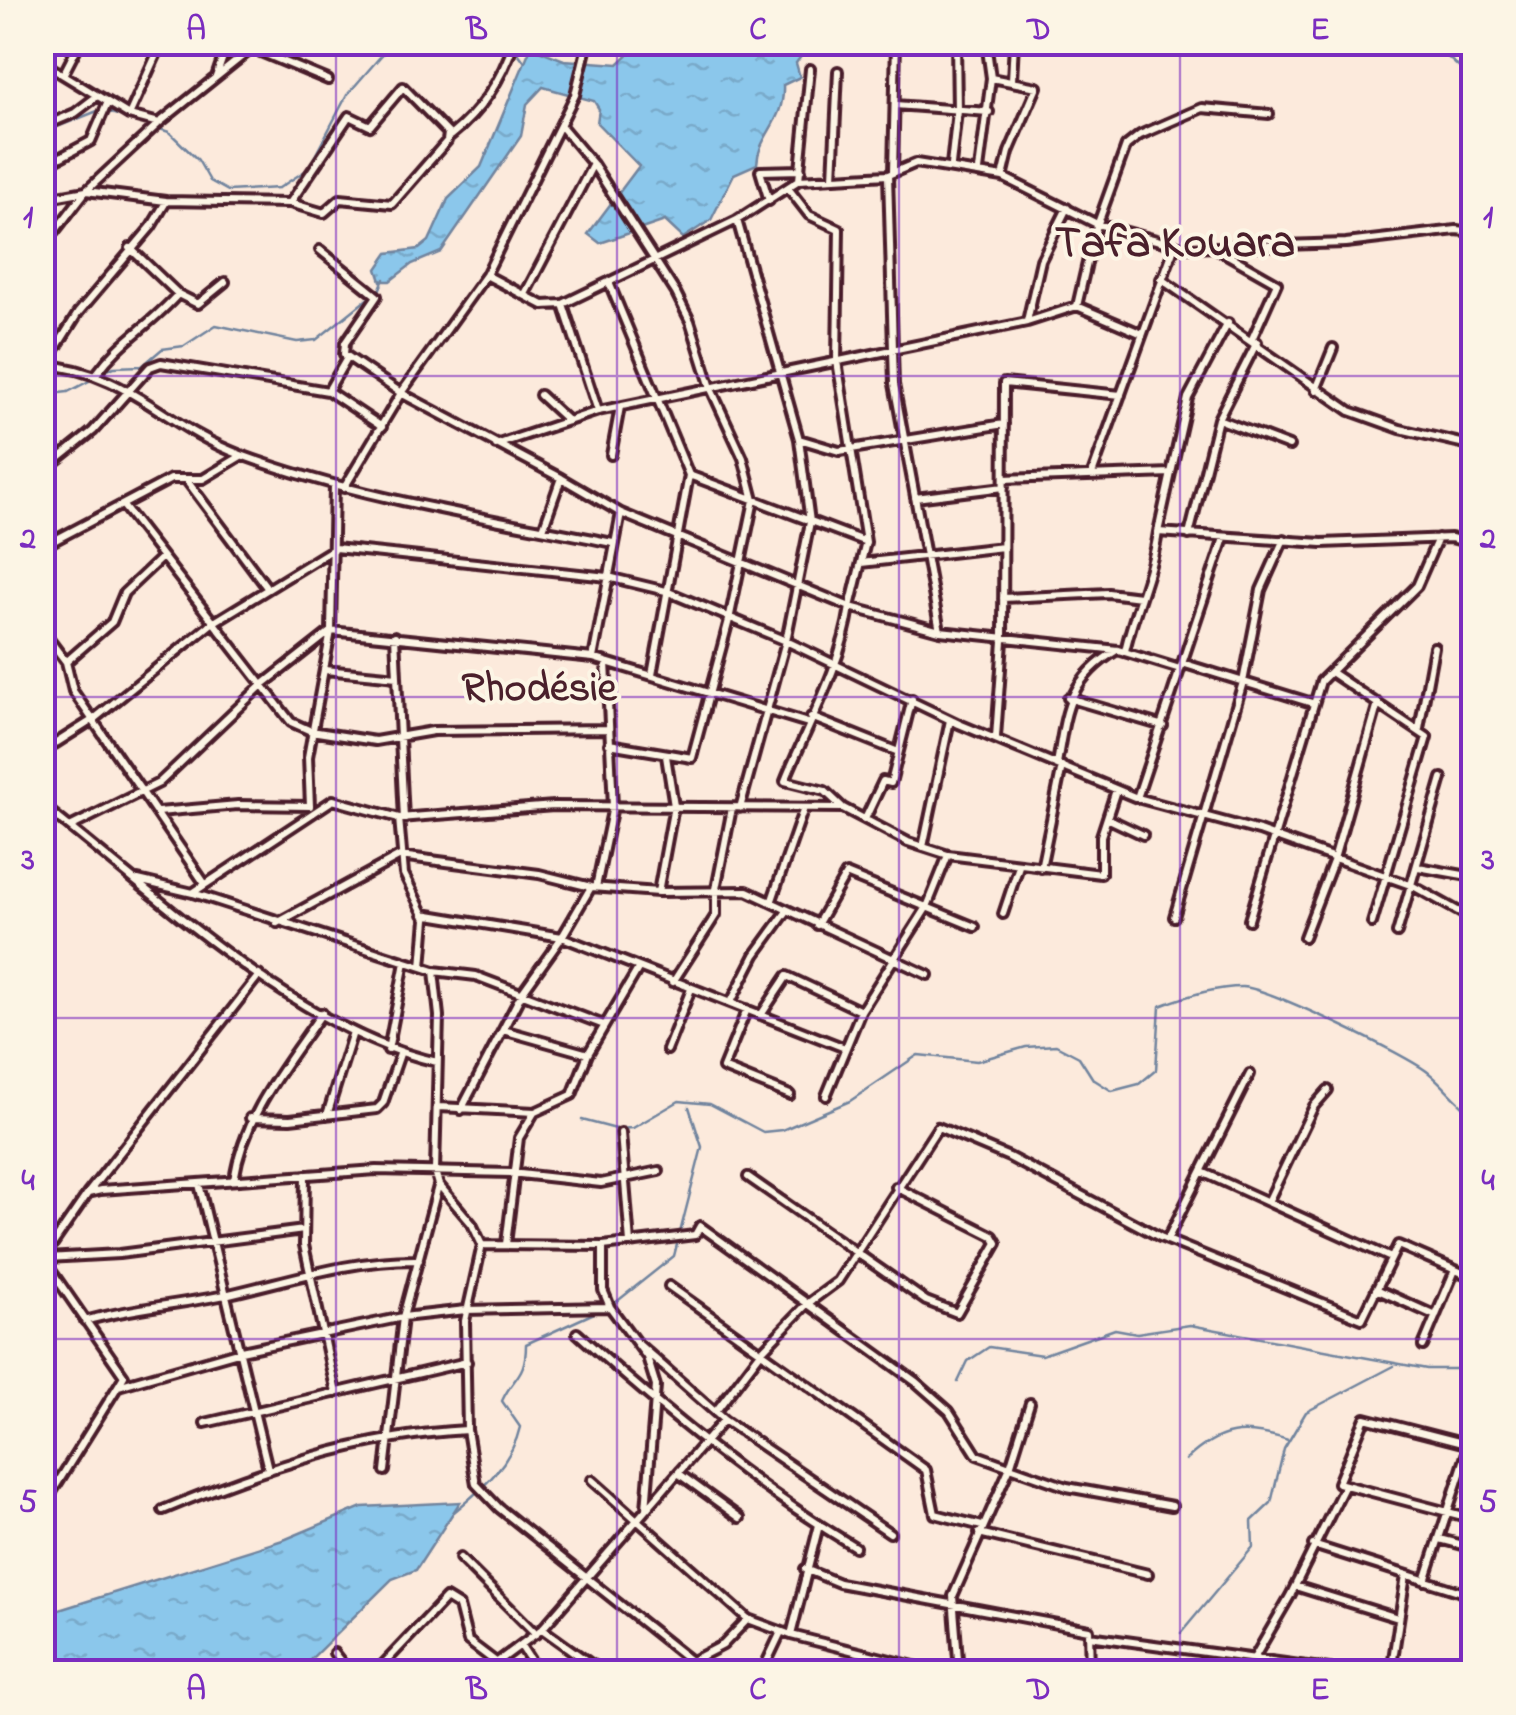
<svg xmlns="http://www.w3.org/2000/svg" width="1516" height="1715" font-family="'Indie Flower',sans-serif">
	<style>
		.water { fill: url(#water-ripples); stroke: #71849e; stroke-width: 2.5 }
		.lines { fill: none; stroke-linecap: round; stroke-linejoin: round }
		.stream { stroke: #71849e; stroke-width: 2.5 }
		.street-casing { stroke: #4a1f2b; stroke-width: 14 }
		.street { stroke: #fcf5e5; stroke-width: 6 }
		.grid { fill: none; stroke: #7b2cbf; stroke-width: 2.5; stroke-opacity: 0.55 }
		.labels { text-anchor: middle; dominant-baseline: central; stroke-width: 8; stroke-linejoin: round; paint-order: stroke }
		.neighbourhood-label { font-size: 42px; font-weight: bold; fill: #4a1f2b; stroke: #fcf5e5 }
		.quarter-label { font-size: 45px; font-weight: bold; fill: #4a1f2b; stroke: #fcf5e5 }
		.neatline { fill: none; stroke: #7b2cbf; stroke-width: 4 }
		.grid-label { font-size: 32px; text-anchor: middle; font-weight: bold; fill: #7b2cbf }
	</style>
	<defs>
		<pattern id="water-ripples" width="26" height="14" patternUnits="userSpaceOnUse" patternTransform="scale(2.5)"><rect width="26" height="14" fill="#8bc7eb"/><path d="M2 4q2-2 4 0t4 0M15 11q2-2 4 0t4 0" fill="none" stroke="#79aaca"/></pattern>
	</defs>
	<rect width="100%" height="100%" fill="#fceadc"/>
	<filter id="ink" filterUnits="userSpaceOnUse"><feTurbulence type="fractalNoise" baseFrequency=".01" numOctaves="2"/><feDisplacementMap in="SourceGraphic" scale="20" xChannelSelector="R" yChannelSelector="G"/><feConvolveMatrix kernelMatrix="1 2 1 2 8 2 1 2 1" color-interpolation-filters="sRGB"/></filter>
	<g filter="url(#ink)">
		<path class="water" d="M640,43H811L796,63L800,77L783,85C785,122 758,135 757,164L734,174L711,220L683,238L665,221L600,243L588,234L639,166L597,123L599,109L594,101L543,87L527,104L521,136L441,252L412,264L390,281H381L377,269L388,253L419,249L429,241L448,199L481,167L531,47L564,60L618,64Z
			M460,1502L416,1570L392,1579L299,1671L268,1664L258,1672H43V1615L286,1539L362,1507Z"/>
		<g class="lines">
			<path class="stream" d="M510,42L524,61
				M1431,42L1474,81
				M108,112L169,132L198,160L210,181L228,191L279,188L308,169L347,95L393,42
				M42,133L100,110
				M378,293L384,279
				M101,373L114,367L142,366L162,349L184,346L216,325L297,342L316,340L371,296
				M42,395L68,392L95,378
				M582,1120L616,1129L633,1128L679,1101L710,1104L763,1132L782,1130L850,1101L918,1055L977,1061L1026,1047L1056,1045L1079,1057L1093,1079L1112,1091L1139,1084L1156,1070L1160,1006C1186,996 1214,987 1242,987C1267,987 1407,1055 1429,1073C1445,1086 1456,1102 1474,1115
				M610,1307L674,1256L702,1147L689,1107
				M958,1382L968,1361L989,1347L1042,1355L1115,1329L1137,1333L1190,1325L1427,1369H1474
				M1186,1460C1220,1428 1244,1426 1288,1440
				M454,1512C482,1489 512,1463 520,1427L502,1401C514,1375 526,1377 526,1344L603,1309
				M1181,1633L1253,1547L1252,1521L1271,1503L1284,1449L1306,1412L1394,1366"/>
			<g class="street-casing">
				<path id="street" d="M251,48L328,80
					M42,62L129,115
					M64,73L80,42
					M216,77L228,42
					M991,78L1037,87L1009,152L1003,177
					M1012,80L1014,42
					M895,105L989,112
					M159,123L129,115L162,42
					M561,126L593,164L676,293L690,321L712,391L743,458L754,500L729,620L692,758L609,744
					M42,127L75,113L96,97
					M450,136C480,112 502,79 514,42
					M951,165L957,111L956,42
					M42,167L91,141L107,104
					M979,170L991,78L986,42
					M893,172L896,42
					M888,175L894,384L940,631
					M833,178L838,71
					M799,180L810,69
					M788,188L809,215L839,229L837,361L866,542
					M42,199L86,191L166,201L290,203L324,213L340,199L392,204L447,141L448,133L403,87L370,126L349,116L290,203
					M769,201L760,171L801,170
					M737,220L799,439L810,522L786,641L740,808
					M42,248L86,191L159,123L260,42
					M130,248L178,294
					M320,250L377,296L345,343L344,354L401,393L561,478L543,529
					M1219,250L1277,283L1252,339
					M486,275L543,305L563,304L737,220L799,180L888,175L916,163L1003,177L1097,224L1186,248L1346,243L1456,230L1474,232
					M1161,279L1350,411L1400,429L1474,446
					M610,285L689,475L652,675
					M525,294L593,164
					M563,304L598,411
					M1077,306L1093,237L1126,146L1140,135L1202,108L1269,114
					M1027,321L1041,260L1067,208
					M42,364C130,372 165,427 241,455C361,499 489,518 613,543
					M46,364L78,313L151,227L166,202
					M97,373C121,340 151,325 178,294L198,304L225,282
					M1316,390L1333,348
					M328,391L347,358
					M540,395L568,421
					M1218,419L1289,446
					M799,439L839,451L1004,424
					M496,445L598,411L1027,322L1077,306L1140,333
					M611,455L620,407
					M42,472L93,431L150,367L161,363L328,391L382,427
					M1171,473L1188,398L1228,323
					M1092,474L1175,245
					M561,478L621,513L850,607L866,542L689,475
					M1004,479L1171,473L1158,532
					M188,482L268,589
					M344,488L401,393L486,275L575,95L588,42
					M915,498L1004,487
					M124,507L291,722L311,731L375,741L433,731L608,729
					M1189,535L1218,419L1257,342
					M42,547L171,479H203L241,456
					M861,563L1003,547
					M1003,598L1108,593L1140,597
					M42,630L66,662L73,691L205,884
					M395,636L404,819
					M1125,651C1134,610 1152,574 1158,532L1322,543L1451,538L1474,544
					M593,658L621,513
					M66,662L112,622L124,593L161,558
					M1182,663L1312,703
					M325,670L397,677
					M1332,673L1427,737L1372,923
					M1068,698L1163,726
					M811,717L896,751
					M1419,729L1434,647
					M996,737L1003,641L1004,383L1121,395
					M42,752L94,719L211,624L335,548L608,577L666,591L786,641L959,724L1137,798L1259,831L1413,886L1474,920
					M1057,764C1066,712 1067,680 1117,650
					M1137,798L1224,538
					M42,805C155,893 297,1031 437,1062
					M310,806L308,757L331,631L334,486
					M842,807L825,791L785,781C808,724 841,668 850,607L940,631L1118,650L1180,669
					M158,812L238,805L310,806
					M399,818L554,806L843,808L908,842L948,855L927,907L861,1011L826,1096
					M1107,818L1143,835
					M865,819L883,781L891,783L912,699
					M70,827L159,783L261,686L331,631L593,658L808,723
					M923,847L950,720
					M948,855L1101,874V836L1116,790
					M1418,867L1474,877
					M1041,868L1062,766
					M138,880L193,893L434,971L476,976L604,1025
					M596,887L613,806L606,662
					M194,892L333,800L399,818L404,874L426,919L422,967
					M658,892L674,806L666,756
					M772,900L804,808
					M423,914L562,937L845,1048
					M1003,914L1019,866
					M1174,917L1243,682L1261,590L1284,539
					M1249,920L1321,681L1417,586L1438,538
					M277,923L400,856L539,874L591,887L658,892L747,891L928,975
					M817,925L846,874L975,927
					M1397,933L1442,778
					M1304,937L1334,859L1378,703
					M434,971L439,1016L435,1171L439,1185L472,1224L482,1245L465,1321L467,1430L476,1484L499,1508L692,1662
					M673,982L716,915V889L732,808
					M731,1002L755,955L787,911
					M747,1009L723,1068L790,1095
					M761,1015L787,976L861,1011
					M503,1030L588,1054
					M388,1050L405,962
					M667,1050L691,989
					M439,1107L535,1112L572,1095L588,1054L638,969
					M461,1110L522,993L562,937L591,887
					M327,1115L353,1032
					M250,1118L290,1119L377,1109L383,1103L400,1054
					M621,1133L630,1243
					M1202,1172L1391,1258
					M305,1175L304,1245L336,1393
					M748,1177L926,1301L957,1313L997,1243L993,1236L896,1187
					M234,1180C244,1114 285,1067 322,1013
					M199,1184L268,1469
					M88,1193L259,975
					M1268,1202L1314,1106L1328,1090
					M1167,1240L1250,1074
					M506,1244L519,1138L534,1113
					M482,1245L603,1246L695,1235L700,1226L916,1382L949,1411L977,1455L1010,1467L1030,1403
					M603,1246V1290L610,1307L647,1357L656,1386L646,1509
					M47,1258L119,1254L304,1230
					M669,1286L926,1470L935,1514L982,1526
					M1376,1289L1436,1316
					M610,1307L466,1310L403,1317L241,1351L118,1386L124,1376L48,1266L46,1254L88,1193L101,1190L376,1170L511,1173L601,1183L659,1171
					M85,1321C133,1307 181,1305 229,1294C294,1279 352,1259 419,1260
					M577,1333C665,1412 754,1486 855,1547
					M636,1342L724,1420L890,1533
					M1423,1346L1455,1270
					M716,1411L761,1352L807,1304L838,1281L938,1127L1009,1157L1160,1237L1362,1319L1398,1245L1474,1278
					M205,1423L467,1362
					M1474,1446L1365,1418L1338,1483L1474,1519
					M385,1471L403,1317L438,1186
					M678,1473L740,1518
					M592,1480L748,1619
					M42,1508L118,1386
					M163,1510C258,1470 363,1435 467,1430
					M979,1533L1148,1574
					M1440,1539L1474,1548
					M1313,1545L1474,1596
					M460,1558L536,1634
					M805,1569L839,1583L1089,1630L1090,1672
					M1425,1581L1474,1431
					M1295,1586L1398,1618
					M542,1629L602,1672
					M791,1635L819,1525
					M1089,1636L1351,1672
					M521,1646L538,1672
					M334,1653L349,1672
					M376,1672L446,1598L459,1606L468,1641L497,1663
					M484,1672L542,1629L724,1420
					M583,1672L592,1665
					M671,1672L723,1645L748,1619L791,1635L938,1672
					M762,1672L781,1632
					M959,1672L953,1596L1010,1467L1067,1487L1172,1506
					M1246,1672L1290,1596L1345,1485
					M1391,1672L1406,1575"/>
			</g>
			<use href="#street" class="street"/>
		</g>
	</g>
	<path class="grid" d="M336,42V1672M617,42V1672M899,42V1672M1180,42V1672M42,376H1474M42,697H1474M42,1018H1474M42,1339H1474"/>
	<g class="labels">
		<g class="neighbourhood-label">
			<text x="539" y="689">Rhodésie</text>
		</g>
		<g class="quarter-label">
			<text x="1175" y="245">Tafa Kouara</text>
		</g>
	</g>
	<rect width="1516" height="1715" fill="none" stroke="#fcf5e5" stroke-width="110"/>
	<rect x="55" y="55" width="1406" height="1605" class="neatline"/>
	<g class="grid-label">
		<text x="196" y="39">A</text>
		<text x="477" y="39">B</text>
		<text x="758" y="39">C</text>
		<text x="1039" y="39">D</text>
		<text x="1320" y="39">E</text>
		<text x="28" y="227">1</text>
		<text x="1488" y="227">1</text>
		<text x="28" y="548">2</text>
		<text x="1488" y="548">2</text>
		<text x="28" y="869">3</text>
		<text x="1488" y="869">3</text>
		<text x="28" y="1190">4</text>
		<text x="1488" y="1190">4</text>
		<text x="28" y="1511">5</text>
		<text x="1488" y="1511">5</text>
		<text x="196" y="1699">A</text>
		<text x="477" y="1699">B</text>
		<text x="758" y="1699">C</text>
		<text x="1039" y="1699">D</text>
		<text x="1320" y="1699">E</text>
	</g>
</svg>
